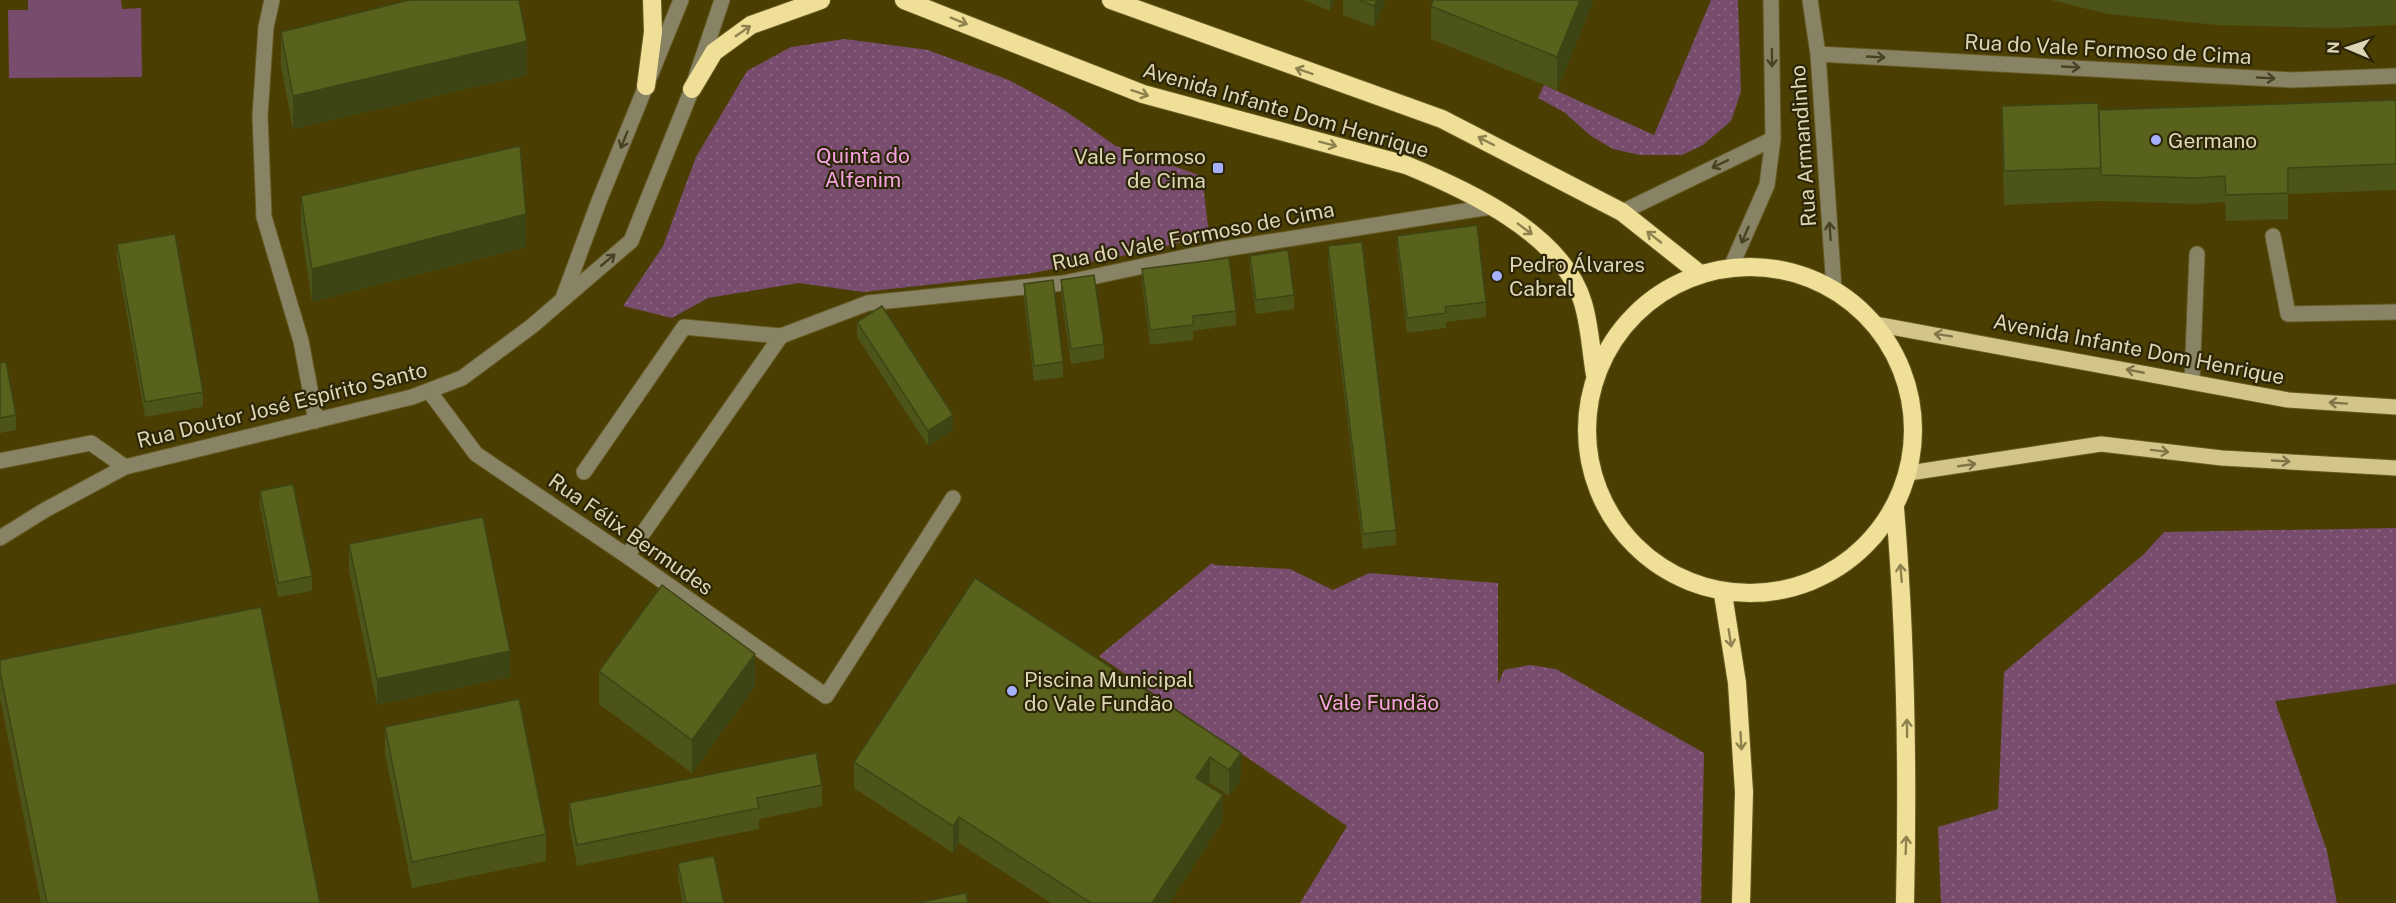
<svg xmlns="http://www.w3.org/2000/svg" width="2396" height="903" font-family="'Public Sans',sans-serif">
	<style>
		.green { fill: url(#green-dots) }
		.pitch { fill: #784c6d }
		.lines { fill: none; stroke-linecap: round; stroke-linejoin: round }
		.minor-casing { stroke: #675c25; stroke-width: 17 }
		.major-casing { stroke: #675c25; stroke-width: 17 }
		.highway-casing { stroke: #675c25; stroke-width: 20 }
		.minor { stroke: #898366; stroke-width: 15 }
		.major { stroke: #d3c58a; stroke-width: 15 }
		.highway { stroke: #f0df97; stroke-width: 18 }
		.wall { fill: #4d5419 }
		.shaded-wall { fill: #3e4514 }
		.building { fill: #59621d; stroke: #3e4514; stroke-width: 1.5 }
		.oneway { stroke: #8e824f }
		.oneway2 { stroke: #484124 }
		.oneway3 { stroke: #807548 }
		.poi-dot { fill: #a5b1fc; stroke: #2c2507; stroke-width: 2 }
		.labels { text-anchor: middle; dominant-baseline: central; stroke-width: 4.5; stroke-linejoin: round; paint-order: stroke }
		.street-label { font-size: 21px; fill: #ddd5b3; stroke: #2c2507 }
		.poi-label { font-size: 21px; fill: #ddd5b3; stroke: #2c2507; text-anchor: start }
		.park-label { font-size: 21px; fill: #f6a4e1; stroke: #2c2507 }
	</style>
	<defs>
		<pattern id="green-dots" width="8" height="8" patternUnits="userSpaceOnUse" patternTransform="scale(1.5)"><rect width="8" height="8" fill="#784c6d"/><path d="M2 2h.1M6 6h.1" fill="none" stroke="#8b657f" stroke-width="1.8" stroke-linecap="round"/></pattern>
	</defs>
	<rect width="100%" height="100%" fill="#4a3e02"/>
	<path class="green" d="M1711,0H1738L1741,92L1731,121L1703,145L1682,155H1640L1613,149L1591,136L1564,112L1538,98L1544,85L1654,135Z
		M845,39L928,50L1009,80L1064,110L1116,146L1202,176L1209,234L1157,249L1027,274L863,292L799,283L708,298L672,318L623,306L663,246L696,157L747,71L791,47Z
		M2396,528V684L2275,701L2327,851L2337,903H1941L1938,827L1998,809L2004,672L2144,554L2164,532Z
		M1212,563L1215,565L1290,569L1333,590L1369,573L1498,583V684L1504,670L1530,665L1556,669L1704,753L1701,903H1300L1347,826L1099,656Z"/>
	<path class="pitch" d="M28,0H121L122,9L141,8L142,77L9,78L8,10H28Z"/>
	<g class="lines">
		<g class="minor-casing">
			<path id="minor" d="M272,0L266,27L260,116L264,217L301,341L316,421
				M1810,0L1818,54L1834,289
				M1818,54L2291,80L2396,76
				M1622,212L1773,139
				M2273,236L2288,314L2396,312
				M1731,267L1767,185L1773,139L1771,0
				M563,298L599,201L681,0
				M2192,382L2197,254
				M429,391L476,454L627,556L826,696L953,498
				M0,461L91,443L125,467
				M584,472L684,327L781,336
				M0,538L45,510L125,467L412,397L462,378L532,326L631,241L692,89L722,0
				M627,556L781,336L868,303L1064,283L1218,250L1490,207"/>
		</g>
		<g class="major-casing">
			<path id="major" d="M1875,324L2288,400L2396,407
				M1909,473L2101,444L2222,458L2396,468"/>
		</g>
		<g class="highway-casing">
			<path id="highway" d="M904,0L1143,94L1406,165C1467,190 1563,234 1583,303C1590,326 1591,352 1595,375
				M1111,0L1442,119L1622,212L1700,274
				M646,86L653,32L652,0
				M692,89L714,52L751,25L821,0
				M1587 430a163 163 0 1 1 326 0a163 163 0 1 1-326 0Z
				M1895,508C1906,640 1908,771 1905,903
				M1723,594L1737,683L1744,792L1741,903"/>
		</g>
		<use href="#minor" class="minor"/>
		<use href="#major" class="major"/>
		<use href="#highway" class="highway"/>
	</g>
	<path class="wall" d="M1304,0H1334L1330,11Z
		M1343,0H1386L1374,27L1343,15Z
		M1594,0L1557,90L1431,39V6Z
		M2051,0H2396V25L2335,28L2216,25L2108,14Z
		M281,32L527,75L293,129L281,66Z
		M2396,100V190L2288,194V219L2226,221L2225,202L2197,204L2101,201L2004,205L2002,139V106L2099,110Z
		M301,196L526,247L312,302L301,229Z
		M1397,236L1486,302V317L1446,322V328L1407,333L1397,251Z
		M117,244L203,392V407L145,417L117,259Z
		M1328,246L1396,530V545L1363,549L1328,261Z
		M1250,256L1294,295V309L1256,314L1250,270Z
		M1142,269L1236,311V325L1193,331V340L1150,345L1142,284Z
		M1061,280L1104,344V359L1071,364L1061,294Z
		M1024,284L1063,362V377L1034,381L1024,299Z
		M857,322L953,430L928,446L857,337Z
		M0,363L16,415V430L0,433Z
		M260,491L312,576V591L278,597L260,506Z
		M349,544L510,677L377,705L349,570Z
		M0,660L320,903H41L0,698Z
		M599,671L755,687L692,773L599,704Z
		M385,727L546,834V861L412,888L385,753Z
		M1241,753V779L1229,796L1210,783L1208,786L1223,821L1169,903H1051L959,843L953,853L854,788V762Z
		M822,785V806L759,819V829L577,866L569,824V803Z
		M678,863L724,903H683L678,878Z"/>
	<path class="shaded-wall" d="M1330,0H1334L1330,11Z
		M1377,0H1386L1374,27V6Z
		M1580,0H1594L1557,90V57Z
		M527,41V75L293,129V96Z
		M526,214V247L312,302V269Z
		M953,415V430L928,446V431Z
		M510,651V677L377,705V679Z
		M755,654V687L692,773V740Z
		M1241,753V779L1229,796V770Z
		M1210,757V783L1196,804V778Z
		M1223,795V821L1169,903H1152Z
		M959,817V843L953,853V826Z"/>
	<path class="building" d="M410,0H519L527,41L293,96L281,32Z
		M1359,0H1377L1374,6Z
		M1433,0H1580L1557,57L1431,6Z
		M2396,100V164L2288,168V193L2226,195L2225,176L2197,178L2101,175L2099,110Z
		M2098,103L2101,168L2004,171L2002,106Z
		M520,146L526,214L312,269L301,196Z
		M1477,225L1486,302L1445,307L1446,313L1407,318L1397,236Z
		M175,234L203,392L145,402L117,244Z
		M1362,242L1396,530L1363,534L1328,246Z
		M1288,250L1294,295L1256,300L1250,256Z
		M1229,258L1236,311L1193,316V325L1150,330L1142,269Z
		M1094,275L1104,344L1071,349L1061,280Z
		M1053,280L1063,362L1034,366L1024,284Z
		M882,306L953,415L928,431L857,322Z
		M6,362L16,415L0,418V363Z
		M293,484L312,576L278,583L260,491Z
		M483,517L510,651L377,679L349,544Z
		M975,578L1241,753L1229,770L1210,757L1196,778L1223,795L1152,903H1091L959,817L953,826L854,762Z
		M662,585L755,654L692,740L599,671Z
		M261,607L320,903H47L0,672V660Z
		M519,699L546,834L412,862L385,727Z
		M816,753L822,785L757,798L759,808L577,845L569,803Z
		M714,856L724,903H686L678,863Z
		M966,893L968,903H916Z"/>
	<defs><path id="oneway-shaft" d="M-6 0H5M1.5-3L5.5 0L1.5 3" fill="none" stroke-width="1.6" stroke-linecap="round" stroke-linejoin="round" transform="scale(1.5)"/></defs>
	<g class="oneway">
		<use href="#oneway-shaft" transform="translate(959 21) rotate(22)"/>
		<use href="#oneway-shaft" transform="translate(743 31) rotate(-35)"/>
		<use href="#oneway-shaft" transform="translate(1304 71) rotate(-161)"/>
		<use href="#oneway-shaft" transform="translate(1140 93) rotate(19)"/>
		<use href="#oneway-shaft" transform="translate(1486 141) rotate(-153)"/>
		<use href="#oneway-shaft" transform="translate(1328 144) rotate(15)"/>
		<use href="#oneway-shaft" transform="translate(1525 229) rotate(37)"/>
		<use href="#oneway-shaft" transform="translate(1654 237) rotate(-142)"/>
		<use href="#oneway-shaft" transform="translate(1901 573) rotate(-95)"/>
		<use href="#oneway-shaft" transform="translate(1730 638) rotate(81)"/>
		<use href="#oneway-shaft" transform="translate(1907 728) rotate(-91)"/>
		<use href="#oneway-shaft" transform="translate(1741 741) rotate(87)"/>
		<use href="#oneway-shaft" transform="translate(1906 845) rotate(-88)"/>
	</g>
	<g class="oneway2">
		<use href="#oneway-shaft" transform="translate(1876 57) rotate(3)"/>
		<use href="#oneway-shaft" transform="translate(1772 58) rotate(89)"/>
		<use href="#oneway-shaft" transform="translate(2071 67) rotate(3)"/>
		<use href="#oneway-shaft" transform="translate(2266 78) rotate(3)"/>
		<use href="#oneway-shaft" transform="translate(624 140) rotate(112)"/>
		<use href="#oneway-shaft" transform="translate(1720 164) rotate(154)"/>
		<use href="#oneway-shaft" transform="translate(1830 231) rotate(-94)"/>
		<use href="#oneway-shaft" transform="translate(1745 235) rotate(113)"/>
		<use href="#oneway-shaft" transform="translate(608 260) rotate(-40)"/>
	</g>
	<g class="oneway3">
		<use href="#oneway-shaft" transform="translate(1943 335) rotate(-171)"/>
		<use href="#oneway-shaft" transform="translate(2135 371) rotate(-169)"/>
		<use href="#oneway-shaft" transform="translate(2338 403) rotate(-176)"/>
		<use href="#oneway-shaft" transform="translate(2160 451) rotate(7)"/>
		<use href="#oneway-shaft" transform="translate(2281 461) rotate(3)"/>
		<use href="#oneway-shaft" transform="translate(1967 465) rotate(-8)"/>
	</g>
	<g class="poi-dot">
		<circle cx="2156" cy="140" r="6"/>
		<rect x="1212" y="162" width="12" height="12" rx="3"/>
		<circle cx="1497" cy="276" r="6"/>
		<circle cx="1012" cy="691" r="6"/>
	</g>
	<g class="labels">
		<g class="street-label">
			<text transform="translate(2108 49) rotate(3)">Rua do Vale Formoso de Cima</text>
			<text transform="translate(1286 110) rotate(16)">Avenida Infante Dom Henrique</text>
			<text transform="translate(1803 146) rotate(-94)">Rua Armandinho</text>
			<text transform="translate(1193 236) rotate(-11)">Rua do Vale Formoso de Cima</text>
			<text transform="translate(2139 349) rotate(11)">Avenida Infante Dom Henrique</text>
			<text transform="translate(282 405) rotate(-14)">Rua Doutor José Espírito Santo</text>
			<text transform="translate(631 534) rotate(35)">Rua Félix Bermudes</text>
		</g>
		<g class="poi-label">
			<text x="2168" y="140">Germano</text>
			<text x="1206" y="156" text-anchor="end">Vale Formoso<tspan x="1206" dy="24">de Cima</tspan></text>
			<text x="1509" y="264">Pedro Álvares<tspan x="1509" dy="24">Cabral</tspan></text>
			<text x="1024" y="679">Piscina Municipal<tspan x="1024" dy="24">do Vale Fundão</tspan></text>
		</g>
		<g class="park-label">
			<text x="863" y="155">Quinta do<tspan x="863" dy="24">Alfenim</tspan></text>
			<text x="1379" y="702">Vale Fundão</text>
		</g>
	</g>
	<g transform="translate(2348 48) rotate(272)" stroke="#2c2507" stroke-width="4.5" paint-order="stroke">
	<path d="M0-4.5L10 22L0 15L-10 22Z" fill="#ddd5b3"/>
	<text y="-9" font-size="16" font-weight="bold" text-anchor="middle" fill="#ddd5b3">N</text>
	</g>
</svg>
